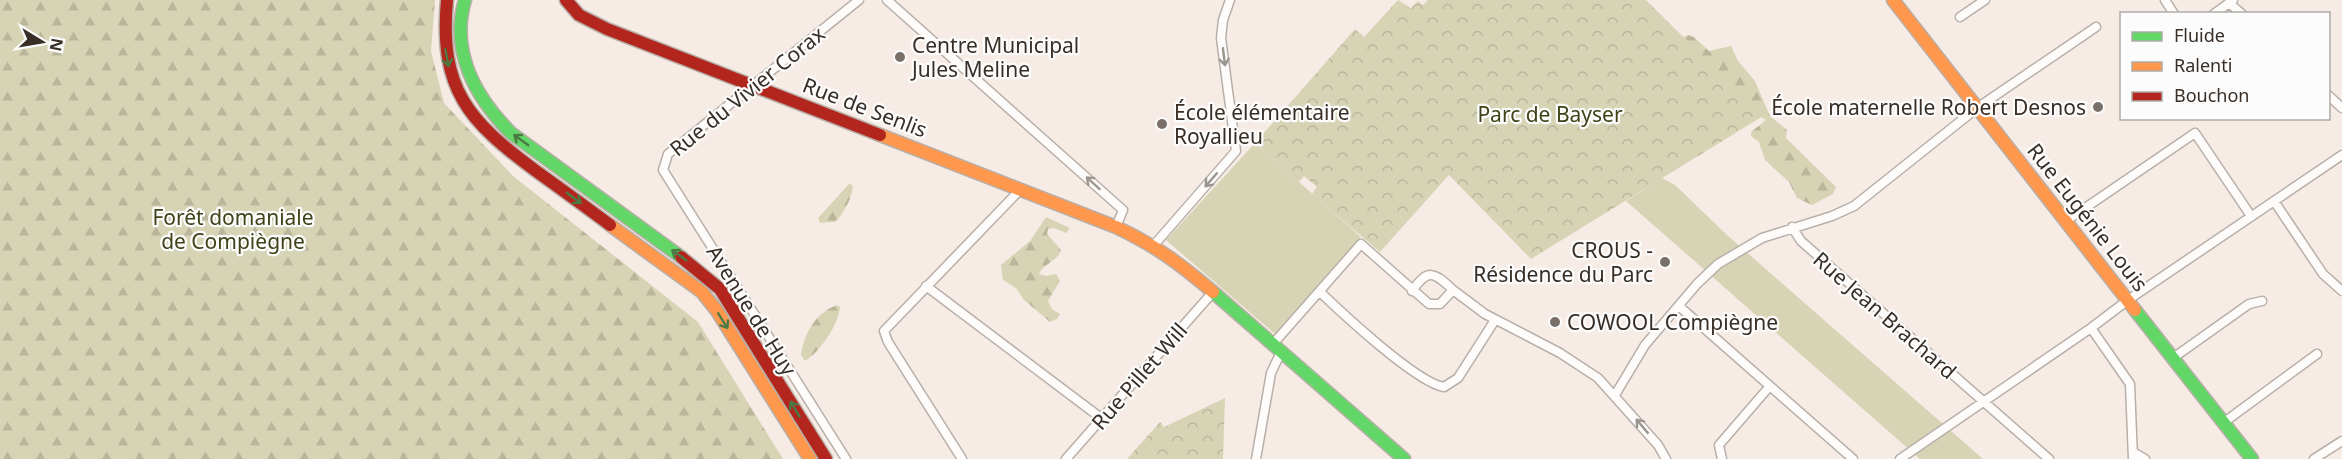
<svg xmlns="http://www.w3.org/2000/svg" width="2342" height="459" font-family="'Noto Sans',sans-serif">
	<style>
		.green { fill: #d7d4b5 }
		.forest { fill: url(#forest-firs) }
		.park { fill: url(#park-crowns) }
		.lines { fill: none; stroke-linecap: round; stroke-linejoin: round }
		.street-casing { stroke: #b8afa8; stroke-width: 11 }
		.fast-casing { stroke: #b8afa8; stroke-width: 15 }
		.slow-casing { stroke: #b8afa8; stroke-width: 15 }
		.jam-casing { stroke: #b8afa8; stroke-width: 15 }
		.street { stroke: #fefcfb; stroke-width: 8 }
		.fast { stroke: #63d668; stroke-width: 12 }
		.slow { stroke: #ff974d; stroke-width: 12 }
		.jam { stroke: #b3261e; stroke-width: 12 }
		.oneway { stroke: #9b9590 }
		.oneway2 { stroke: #4b7a44 }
		.poi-dot { fill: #7a7069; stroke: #fcfcfc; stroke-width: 2 }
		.labels { text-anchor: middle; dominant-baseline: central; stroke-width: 4.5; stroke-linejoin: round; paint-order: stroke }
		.poi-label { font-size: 21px; fill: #382e26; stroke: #fcfcfc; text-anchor: start }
		.street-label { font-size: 21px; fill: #382e26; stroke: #fcfcfc }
		.park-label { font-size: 21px; fill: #404317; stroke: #fcfcfc }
	</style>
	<defs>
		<pattern id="forest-firs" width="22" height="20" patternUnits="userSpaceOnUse" patternTransform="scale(1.5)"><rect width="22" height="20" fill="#d7d4b5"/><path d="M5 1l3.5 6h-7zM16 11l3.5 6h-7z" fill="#b9b69c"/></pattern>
		<pattern id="park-crowns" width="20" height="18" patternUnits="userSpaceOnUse" patternTransform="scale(1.5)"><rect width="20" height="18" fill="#d7d4b5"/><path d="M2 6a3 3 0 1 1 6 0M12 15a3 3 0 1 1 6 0" fill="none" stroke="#b9b69c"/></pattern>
	</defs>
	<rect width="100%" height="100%" fill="#f6ece5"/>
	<path class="green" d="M1255,143L1361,237L1275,334L1166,240Z
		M1662,178L1675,185L1727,235L1983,459H1920L1626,201Z"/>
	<path class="forest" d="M0,0H435L431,51L444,103L513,176L698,322L783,459H0Z
		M1688,35L1694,37L1709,51L1731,46L1738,61L1755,81L1770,116L1787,130L1786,138L1836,187L1833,194L1812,205L1797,198L1789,182L1765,160L1759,142L1751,136V132L1766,120L1756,114L1679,39Z
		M850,183L853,187C851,200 844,213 835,222L820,223L818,218Z
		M1046,217L1070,228L1066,233L1054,228L1048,229L1047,234L1061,250C1057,262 1044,263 1039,274L1046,276L1056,274L1060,281L1048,301L1052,309L1060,314L1057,319L1050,322L1024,300L1016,288L1003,280L1001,265L1030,241Z
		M837,305L840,307C839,324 820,352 805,361L801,355C804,334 815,313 837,305Z"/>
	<path class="park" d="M1398,0L1411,8L1418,1L1423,5L1428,0H1646L1763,116L1531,259L1449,175L1380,252L1312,194L1317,187L1304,176L1299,182L1255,143L1355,29L1364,37Z
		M1225,398L1223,459H1127L1160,422L1164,427Z"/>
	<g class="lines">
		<g class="street-casing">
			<path id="street" d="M887,0L1123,210L1116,227
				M2165,0L2174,14
				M2229,3L2242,14
				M2214,14L2233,0
				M1960,17L1985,0
				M2328,95L2342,108
				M2274,201L2323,274L2342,291
				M2066,221L2195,133L2251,216
				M1792,227L1801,241L2049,459
				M1154,245L1236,151L1221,38L1223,20L1230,0
				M926,286L1101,418
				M1412,291C1428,268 1434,272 1453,290
				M1320,292C1343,314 1417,383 1444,387L1458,378L1495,320
				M1680,307L1853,459
				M1272,345L1361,244L1429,304H1440L1453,290L1485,314L1560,353L1598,378L1658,445L1666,459
				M2173,358L2249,304L2262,301
				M1615,395L1645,345L1697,284L1718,264L1762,238L1832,216L1854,206L1977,108L2096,27
				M2223,423L2317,354
				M2133,452L2145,459
				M846,459L663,170L668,154L859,0
				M962,459L888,342L884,331L1016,194L1019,188
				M1066,459L1213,292
				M1256,459L1271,373L1281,352
				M1722,459L1719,445L1769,387
				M1900,459L2091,328
				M2133,459L2130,384L2091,328L2128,300L2342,155
				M2314,459L2342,441"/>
		</g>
		<g class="fast-casing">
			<path id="fast" d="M465,0C450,51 475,97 511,133L681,257
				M1213,292L1404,459
				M2135,310L2252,459"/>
		</g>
		<g class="slow-casing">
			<path id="slow" d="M1893,0L2135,310
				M880,135L1116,227C1156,246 1179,263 1213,292
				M610,225L702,292L717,311L810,459"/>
		</g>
		<g class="jam-casing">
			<path id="jam" d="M447,0C439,89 468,121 536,171C561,189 586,207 610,225
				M566,0L579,15L607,29L880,135
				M681,257L720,289L826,459"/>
		</g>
		<use href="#street" class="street"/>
		<use href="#fast" class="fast"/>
		<use href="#slow" class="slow"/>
		<use href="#jam" class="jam"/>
	</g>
	<defs><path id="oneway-shaft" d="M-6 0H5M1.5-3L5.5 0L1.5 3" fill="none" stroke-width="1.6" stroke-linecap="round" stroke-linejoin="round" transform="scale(1.5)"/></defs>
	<g class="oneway">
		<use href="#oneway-shaft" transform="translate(1224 57) rotate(83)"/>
		<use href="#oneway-shaft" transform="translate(1211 180) rotate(131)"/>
		<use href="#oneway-shaft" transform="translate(1093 183) rotate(-138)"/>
		<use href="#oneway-shaft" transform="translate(1642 426) rotate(-130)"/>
	</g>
	<g class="oneway2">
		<use href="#oneway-shaft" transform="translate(447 58) rotate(79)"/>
		<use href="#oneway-shaft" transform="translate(521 140) rotate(-144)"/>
		<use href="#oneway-shaft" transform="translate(574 198) rotate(36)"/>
		<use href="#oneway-shaft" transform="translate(679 255) rotate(-144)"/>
		<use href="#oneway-shaft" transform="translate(723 321) rotate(58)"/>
		<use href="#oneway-shaft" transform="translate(795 409) rotate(-121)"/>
	</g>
	<g class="poi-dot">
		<circle cx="900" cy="57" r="6"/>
		<circle cx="2098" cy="107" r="6"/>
		<circle cx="1162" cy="124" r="6"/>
		<circle cx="1665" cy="262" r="6"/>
		<circle cx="1555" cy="322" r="6"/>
	</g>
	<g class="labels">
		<g class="poi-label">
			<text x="912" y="45">Centre Municipal<tspan x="912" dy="24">Jules Meline</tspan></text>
			<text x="2086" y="107" text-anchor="end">École maternelle Robert Desnos</text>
			<text x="1174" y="112">École élémentaire<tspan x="1174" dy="24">Royallieu</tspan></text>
			<text x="1653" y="250" text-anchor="end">CROUS -<tspan x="1653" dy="24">Résidence du Parc</tspan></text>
			<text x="1567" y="322">COWOOL Compiègne</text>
		</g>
		<g class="street-label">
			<text transform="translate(747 91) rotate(-39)">Rue du Vivier Corax</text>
			<text transform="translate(865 107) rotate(21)">Rue de Senlis</text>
			<text transform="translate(2088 217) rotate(52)">Rue Eugénie Louis</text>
			<text transform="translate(752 310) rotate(58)">Avenue de Huy</text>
			<text transform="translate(1885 315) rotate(41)">Rue Jean Brachard</text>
			<text transform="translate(1139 376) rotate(-49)">Rue Pillet Will</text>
		</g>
		<g class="park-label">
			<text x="1550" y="114">Parc de Bayser</text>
			<text x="233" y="217">Forêt domaniale<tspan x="233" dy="24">de Compiègne</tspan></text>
		</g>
	</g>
	<rect x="2120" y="12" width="210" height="108" fill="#fcfcfc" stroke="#aeaaa6" stroke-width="1.5"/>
	<rect x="2132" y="32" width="30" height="9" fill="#63d668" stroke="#aeaaa6" stroke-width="1.5"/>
	<text x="2174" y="42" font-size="18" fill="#382e26">Fluide</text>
	<rect x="2132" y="62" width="30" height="9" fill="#ff974d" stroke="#aeaaa6" stroke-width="1.5"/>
	<text x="2174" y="72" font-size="18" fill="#382e26">Ralenti</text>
	<rect x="2132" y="92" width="30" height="9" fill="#b3261e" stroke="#aeaaa6" stroke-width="1.5"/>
	<text x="2174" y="102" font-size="18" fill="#382e26">Bouchon</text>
	<g transform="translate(42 42) rotate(101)" stroke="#fcfcfc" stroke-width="4.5" paint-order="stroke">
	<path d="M0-4.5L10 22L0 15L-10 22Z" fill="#382e26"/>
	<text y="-9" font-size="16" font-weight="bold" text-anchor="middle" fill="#382e26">N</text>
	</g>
</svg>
